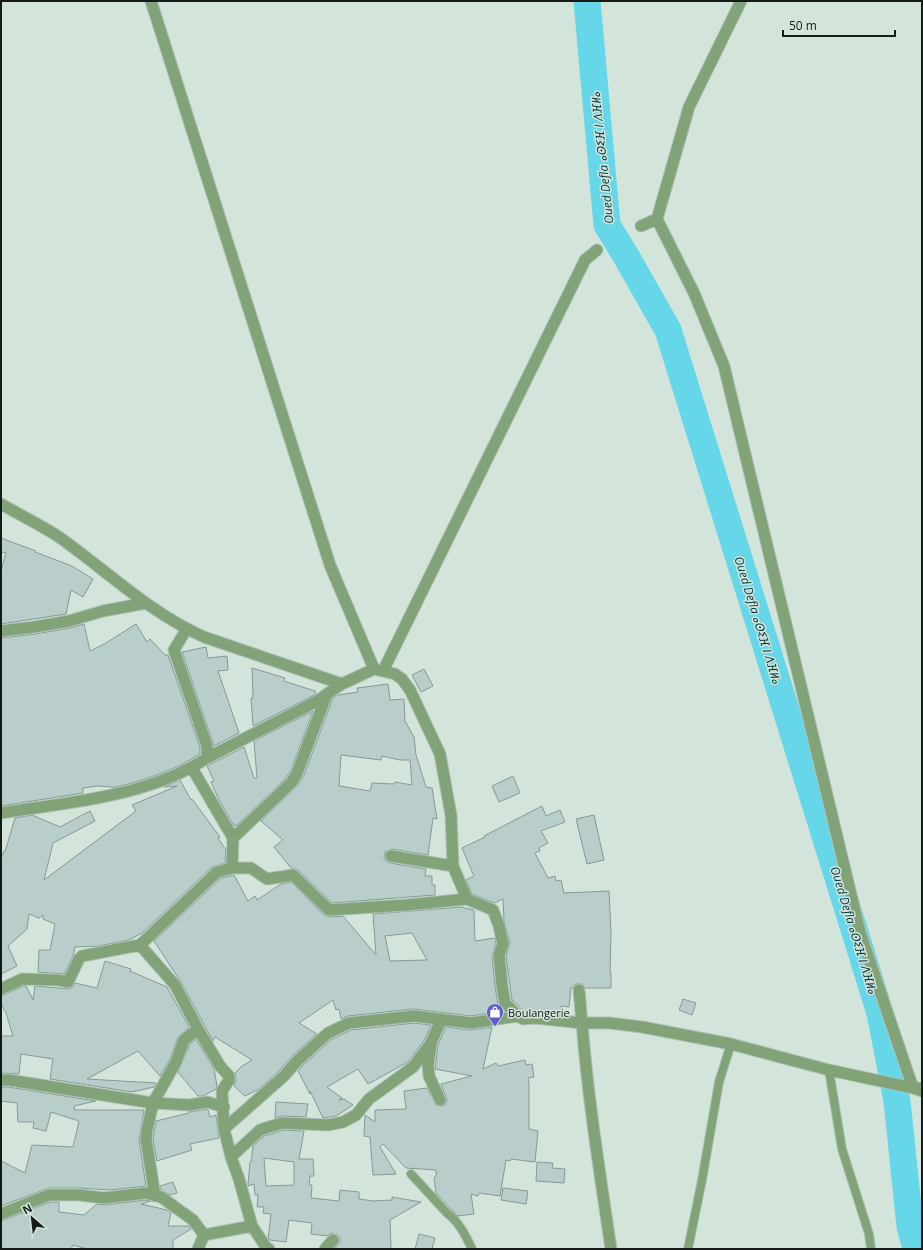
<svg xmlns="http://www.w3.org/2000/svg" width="923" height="1250" font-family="'Open Sans','Noto Sans Tifinagh',sans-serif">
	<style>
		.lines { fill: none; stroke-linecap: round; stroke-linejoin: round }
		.river { stroke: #65d7e8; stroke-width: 27 }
		.building { fill: #b9cecb; stroke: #859a96; fill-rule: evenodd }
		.service-casing { stroke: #b1c1b8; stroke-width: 10 }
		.minor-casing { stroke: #b1c1b8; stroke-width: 13 }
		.service { stroke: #81a377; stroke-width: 8 }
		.minor { stroke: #81a377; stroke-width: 11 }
		.labels { text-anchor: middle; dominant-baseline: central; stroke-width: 3; stroke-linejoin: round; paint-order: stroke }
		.poi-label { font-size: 11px; fill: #141b17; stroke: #d3e5db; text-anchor: start }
		.water-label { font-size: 12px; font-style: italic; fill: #013a41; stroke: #d3e5db }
	</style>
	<rect width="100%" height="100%" fill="#d3e5db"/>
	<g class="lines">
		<path class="river" d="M587,1L607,225L626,256L668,330L880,1013L897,1101L910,1226L916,1249"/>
	</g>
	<path class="building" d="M1,538L36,551L35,552L72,566L93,579L83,597L71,590L66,614L1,624V571L6,553L1,552Z
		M84,624L90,651L106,643L136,624L147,642L150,639L165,655H168L200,747V754L181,765L157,775L132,783L112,788V787L98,786L83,788V793L1,806V638L35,634L70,628Z
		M206,647L208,658L227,656L228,670L218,671L239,733L214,746L182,652Z
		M252,668L285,678L284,681L315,691L316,694L253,726L251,698H253Z
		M424,669L433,686L421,692L412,675Z
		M388,684L390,700L404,699L405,721L414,737L416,755L426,787L432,788L437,819L433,818L428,855L392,849L385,852L384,858L386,861L390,863L426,869L425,876H432V885H435V895L332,903L298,870L291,868L274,847L283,840L261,821L298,785L304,775L333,698L338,695L358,692L357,688ZM341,755L381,760L382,756L400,760H410L412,785L395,782L394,784L372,783L370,791L339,786Z
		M313,711L291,770L286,778L237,825L234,826L219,800L211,782L214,781L207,766L244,747L254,778H257L254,741Z
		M513,776L520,793L499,802L492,786Z
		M180,780L191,800L192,799L220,837L218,838L226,850L225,863L212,867L142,933L129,940L99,946L75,947L73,956L64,974L38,972L39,950H50L55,924L43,919V915L39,918L29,914L27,929L8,946L17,966L1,974V859L4,851L5,852L15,818L32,815L60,827L90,811L95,821L53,843L44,880L136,811L132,805L177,786L164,787Z
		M542,806L546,816L560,810L565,822L541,831L548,843L539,848L540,851L535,853L548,878L555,876L556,881L561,880L564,893L609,891L611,932L610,973H611V988H585L582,984H575L573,988L571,987L569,1007L561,1006L560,1014L536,1011L525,1012L512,1000L506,956L510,943L504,921L503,899L494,903L472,894L466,880L474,876L462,848L485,837L484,836Z
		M594,815L604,860L587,864L576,819Z
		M234,875L248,901L255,896L257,900L281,884L291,882L324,915L329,917L343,916L376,955L373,914L461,907L474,910L475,941L495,938L496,944L492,956L495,986L498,1005L503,1011L471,1016L413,1009L348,1016L341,1019L339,1009L336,1010L333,1000L299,1023L317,1034L292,1056L279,1071L259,1089L245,1096L234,1086L236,1080L235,1073L242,1066L252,1060L215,1037L213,1041L181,982L154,941L221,878ZM412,933L427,960L390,961L385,936Z
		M105,961L131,969L130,971L167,987L189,1027L178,1037L170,1059L160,1076L138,1051L87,1079L156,1083L154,1087L132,1092L50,1079L53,1059L21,1054L19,1074L1,1073V1036H13L6,1013L1,1004V996L23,986H26L33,1000L35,986L69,989L73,987L75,983L97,988Z
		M683,999L696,1003L692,1015L679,1010Z
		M414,1023L431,1025L425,1039L408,1062L368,1084L358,1069L327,1087L342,1098L339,1100L344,1099L353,1105L336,1116L323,1118L310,1091V1094L298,1071L302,1066L332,1039L351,1030Z
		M446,1027L470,1030L492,1027L483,1069L496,1063L498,1066L525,1060L526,1065L532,1064L534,1077L528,1078L529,1084V1129L538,1131L535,1162L511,1159L510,1161L506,1160L500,1196L479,1193L478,1196L471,1194L474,1214L458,1216L436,1193L434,1179L437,1173H436V1170L406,1168L383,1144L380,1147L396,1174L373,1175L370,1137L364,1136L365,1115L375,1122V1110L406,1109L404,1091L427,1088L436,1105L443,1106L446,1104L447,1100L441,1084L472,1076L435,1069L438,1045Z
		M196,1039L214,1069L217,1086L216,1089L203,1096H198L178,1072L190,1044Z
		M1,1087H8L96,1101L74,1106L75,1110H144L139,1140L146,1186L110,1190L80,1188H49L1,1206V1161L25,1173L32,1145L73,1147L79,1121L51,1112L46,1131L33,1128L34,1122H18L17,1103L1,1101Z
		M276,1102L308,1104L306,1117L282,1116L275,1118Z
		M207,1109L208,1110L210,1117L216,1115L219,1138L190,1144L192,1150L157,1161L153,1139L156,1121L189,1113V1112Z
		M283,1130L304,1131L299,1159H313L314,1176H310L309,1185H312L311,1198L339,1201L340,1190L359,1192V1199L374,1201L392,1200V1197L421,1202L390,1220L391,1249H334L340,1242V1237L337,1235L331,1233L327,1236L311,1234L312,1223L289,1220L286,1242L270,1240L268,1238L271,1214L263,1213L264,1207H257L258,1195H255L254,1184L248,1186V1184L250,1162H251L253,1146L264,1136L271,1134H273V1133ZM264,1158L294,1162V1185L266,1186Z
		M537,1162L553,1163L552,1168L565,1169L564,1183L536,1181Z
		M173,1182L177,1193L170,1195L161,1190L160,1186Z
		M503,1188L528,1191L526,1204L501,1200Z
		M145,1200L151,1201L141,1204L167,1210L171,1213L168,1226H189L191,1229L173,1240V1249H87L73,1245L71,1249H1V1221L50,1202H59V1212L84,1215L97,1204L105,1205Z
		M419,1234L435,1238L432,1249H415Z"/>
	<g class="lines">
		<g class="service-casing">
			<path id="service" d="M829,1070L842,1149L869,1234L871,1249
				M411,1174L447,1213C459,1222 466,1236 472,1249
				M688,1249L702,1180L719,1082L731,1044"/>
		</g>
		<g class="minor-casing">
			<path id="minor" d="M151,1L330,565L374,669
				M657,219L694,293L724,366L860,932L913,1088L922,1091
				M641,226L657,219L689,107L741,1
				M1,504C20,515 41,525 59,537C107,571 150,613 204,637L342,684L374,669L395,674L402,679L410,690L440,754L451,815L453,866L467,899L493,910L499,926L503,944L499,955L502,985L505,1003L518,1016L523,1019L535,1018L582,1023C588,1099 600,1174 611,1249
				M186,630L174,650L207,746V758
				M1,631L34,627L69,621L103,611L146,603
				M383,671L585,260L597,250
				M192,768L233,838
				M1,813C69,802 148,797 207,758L319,700L327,694
				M391,856L453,866
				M232,868H251L267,879L293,875L329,910L406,905L467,899
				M1,989L22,979L58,980L68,982L79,959L82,956L140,945
				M579,990L582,1023H609L642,1027L731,1044L829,1070L913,1088H919
				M431,1045L428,1065L429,1076L440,1100
				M1,1080H9L153,1103L176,1062L184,1040L198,1029
				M224,1129L284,1076L297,1061L328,1033L349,1023L414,1016L471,1023L518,1016
				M231,1157L260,1130L272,1126L282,1123L328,1125L343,1122L356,1115L369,1099L413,1067L431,1043L441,1020
				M155,1196L146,1139L147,1130L153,1103L189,1105L207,1102L224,1107
				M1,1214L49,1195H80L104,1198L146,1193L161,1197L193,1220L204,1235
				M198,1249L204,1235L252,1226
				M269,1249L266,1247L252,1226L239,1179L231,1157L224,1129L222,1091L229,1080V1076L220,1066L198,1029L175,985L140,945L217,872L232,868L233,838L292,782L297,773L327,694L342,684
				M325,1249L333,1240"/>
		</g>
		<use href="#service" class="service"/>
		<use href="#minor" class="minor"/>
	</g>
	<defs>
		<g id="shop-pin" transform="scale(0.9)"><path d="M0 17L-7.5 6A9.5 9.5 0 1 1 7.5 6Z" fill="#5f5dd6" stroke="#d3e5db"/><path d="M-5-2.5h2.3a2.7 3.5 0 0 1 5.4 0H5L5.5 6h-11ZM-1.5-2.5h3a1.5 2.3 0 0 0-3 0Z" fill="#fff"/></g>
	</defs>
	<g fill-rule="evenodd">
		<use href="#shop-pin" x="495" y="1012"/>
	</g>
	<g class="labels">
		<g class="poi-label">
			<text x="508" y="1012">Boulangerie</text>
		</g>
		<g class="water-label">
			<text transform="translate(602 158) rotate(-96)">Oued Defla ⴰⵙⵉⴼ ⵏ ⴷⴼⵍⴰ</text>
			<text transform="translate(758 620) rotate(73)">Oued Defla ⴰⵙⵉⴼ ⵏ ⴷⴼⵍⴰ</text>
			<text transform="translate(854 930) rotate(73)">Oued Defla ⴰⵙⵉⴼ ⵏ ⴷⴼⵍⴰ</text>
		</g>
	</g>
	<rect width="923" height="1250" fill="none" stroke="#141b17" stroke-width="4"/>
	<g transform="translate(32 1218) rotate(332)" stroke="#d3e5db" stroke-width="3" paint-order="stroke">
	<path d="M0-3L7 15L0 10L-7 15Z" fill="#141b17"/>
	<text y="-6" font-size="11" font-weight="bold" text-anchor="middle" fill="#141b17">N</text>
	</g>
	<path d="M783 30v6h112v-6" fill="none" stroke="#141b17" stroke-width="2"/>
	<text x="789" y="30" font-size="12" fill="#141b17" stroke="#d3e5db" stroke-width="3" paint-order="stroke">50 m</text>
</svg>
